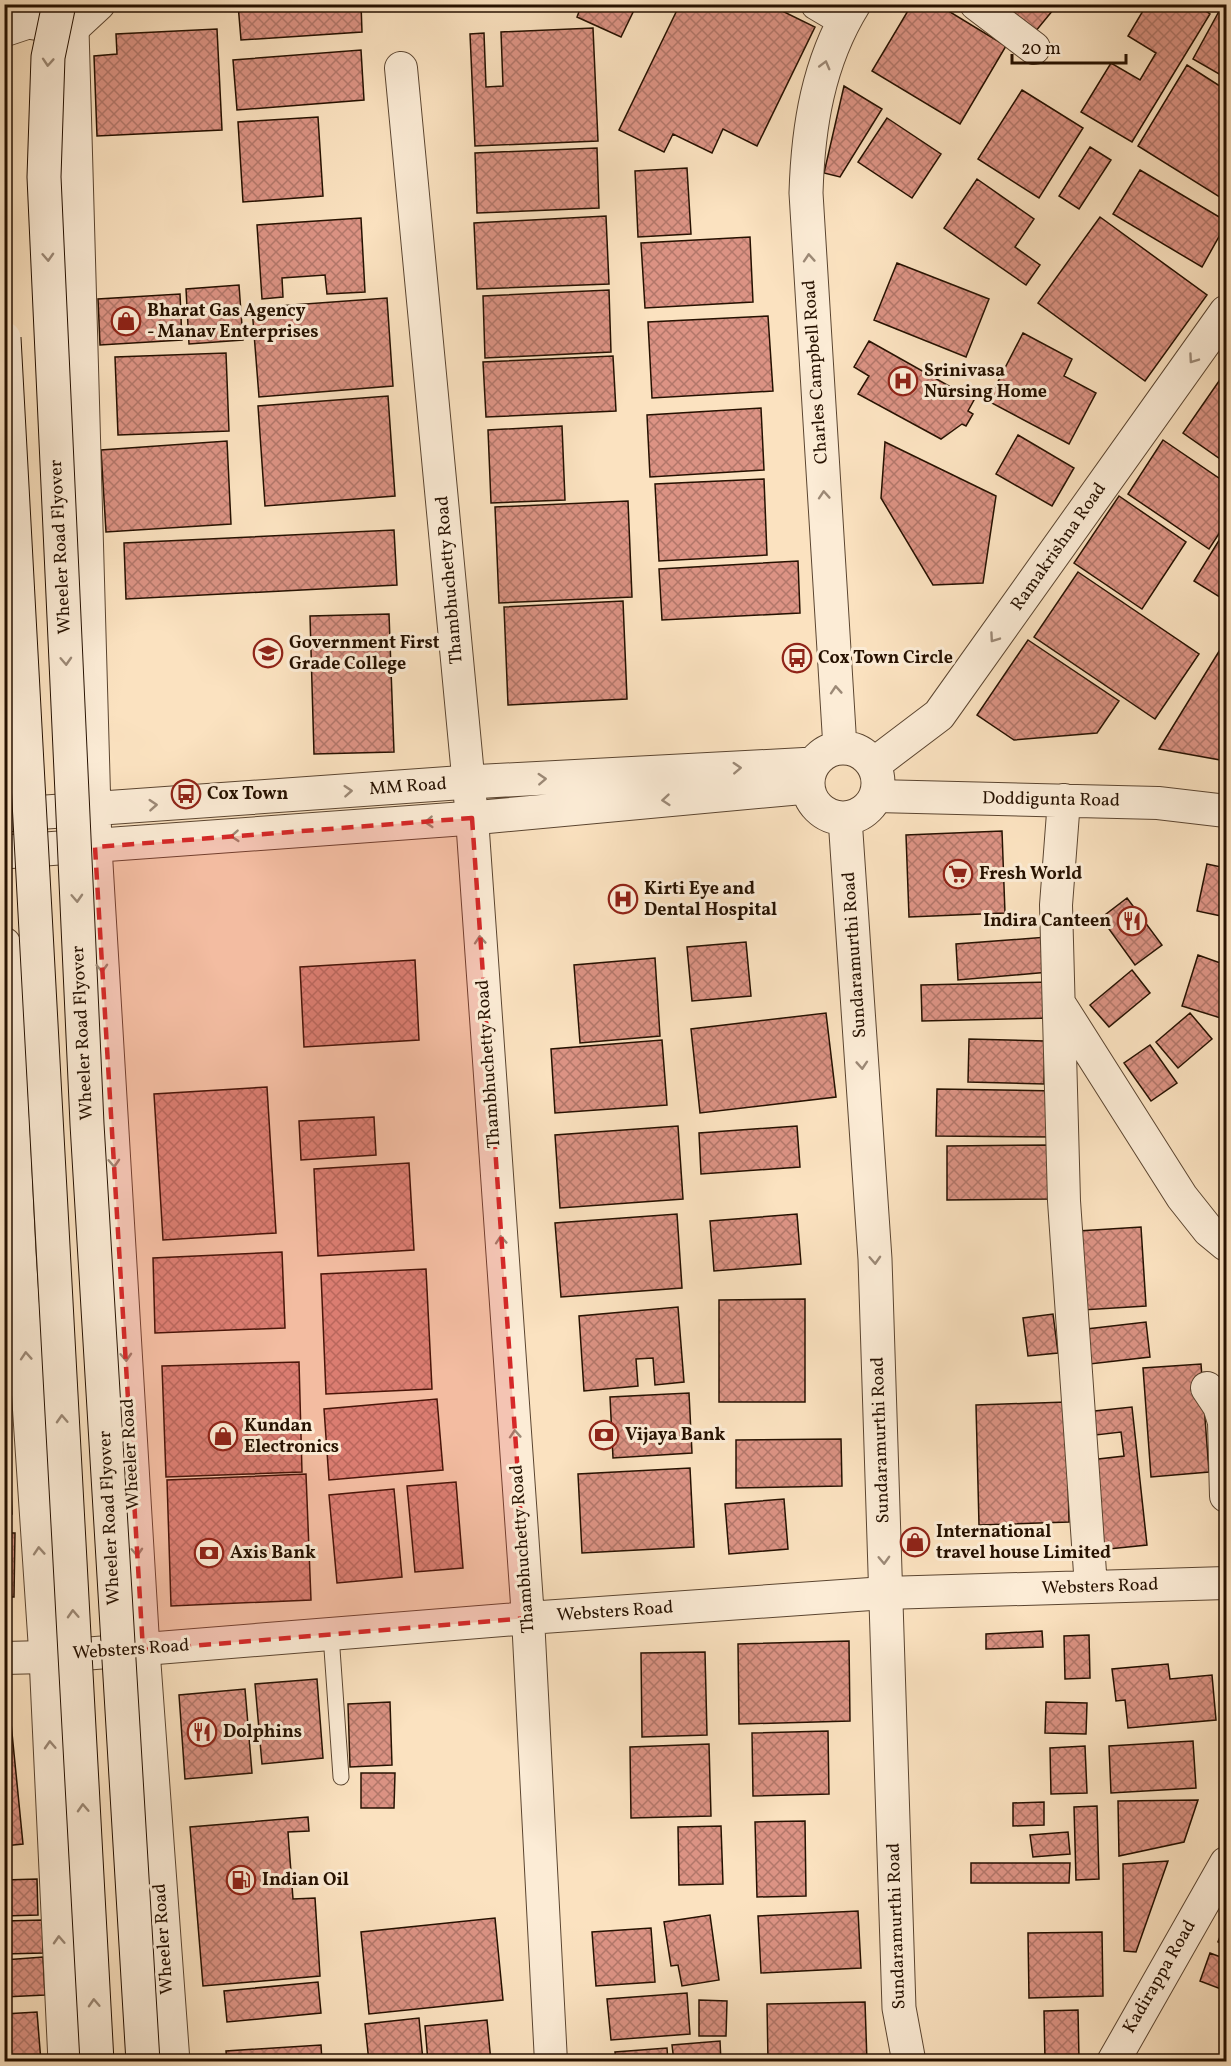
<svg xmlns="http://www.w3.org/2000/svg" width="1231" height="2066" font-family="Vollkorn,serif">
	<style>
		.building { fill: url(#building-cross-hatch); stroke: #261100; stroke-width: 1.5 }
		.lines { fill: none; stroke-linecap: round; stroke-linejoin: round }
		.service-casing { stroke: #5b4530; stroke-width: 17 }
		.minor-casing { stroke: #5b4530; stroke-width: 34 }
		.tertiary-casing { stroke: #5b4530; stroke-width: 35 }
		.secondary-casing { stroke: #261100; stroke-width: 35 }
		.path { stroke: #261100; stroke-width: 4; stroke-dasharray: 1.5 3; stroke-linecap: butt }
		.service { stroke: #fcecd6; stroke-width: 15 }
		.minor { stroke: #fcecd6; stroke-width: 32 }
		.tertiary { stroke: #fcecd6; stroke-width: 33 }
		.secondary { stroke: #fcecd6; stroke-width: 33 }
		.secondary-bridge-casing { stroke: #261100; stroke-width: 35; stroke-linecap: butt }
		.secondary-bridge { stroke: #fcecd6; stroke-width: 33 }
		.oneway { stroke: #9c8976 }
		.marked { fill: #d62828; fill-opacity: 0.2; stroke: #d62828; stroke-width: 4.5; stroke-dasharray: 12 8; stroke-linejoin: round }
		.labels { text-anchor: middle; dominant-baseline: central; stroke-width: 6; stroke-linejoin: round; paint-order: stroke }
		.poi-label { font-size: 18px; font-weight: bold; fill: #261100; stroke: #fcecd6; text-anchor: start }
		.street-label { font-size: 18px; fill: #261100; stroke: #fcecd6 }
	</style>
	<defs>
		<pattern id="building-cross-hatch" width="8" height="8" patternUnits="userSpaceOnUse" patternTransform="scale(1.5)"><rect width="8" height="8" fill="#dc9384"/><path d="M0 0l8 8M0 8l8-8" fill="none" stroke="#b2776a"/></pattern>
	</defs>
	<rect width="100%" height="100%" fill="#fbe2c0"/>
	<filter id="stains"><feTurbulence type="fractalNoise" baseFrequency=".00333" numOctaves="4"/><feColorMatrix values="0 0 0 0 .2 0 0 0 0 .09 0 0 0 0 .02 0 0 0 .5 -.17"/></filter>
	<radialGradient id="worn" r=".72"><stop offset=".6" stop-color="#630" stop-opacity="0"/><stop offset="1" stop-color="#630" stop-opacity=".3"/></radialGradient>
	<path class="building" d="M238,4H361L362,32L241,40Z
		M582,4H637L621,37L577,17Z
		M680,4H768L815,27L757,146L723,129L712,153L673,134L664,152L619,130Z
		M912,4H937L1006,46L960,124L872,71Z
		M1002,4H1058L1035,32Z
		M1147,4H1195L1210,14L1132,142L1081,112L1111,63L1140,80L1156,53L1128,36Z
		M1223,4H1226V78L1193,59Z
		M593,28L598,141L475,146L470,34L484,33L486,87L503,86L501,32Z
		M217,29L222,130L97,136L94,56L117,54L116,34Z
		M361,50L364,100L237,110L233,60Z
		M1187,65L1226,90V201L1138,146Z
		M844,86L882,109L840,177L824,173Z
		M1022,90L1083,128L1039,198L978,159Z
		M318,117L323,196L243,202L238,122Z
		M887,118L941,154L912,198L858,162Z
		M1090,147L1111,160L1079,209L1059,196Z
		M597,148L599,208L477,213L475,153Z
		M687,168L691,234L638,237L635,171Z
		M1140,170L1226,221V224L1202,267L1113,214Z
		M977,179L1034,219L1015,247L1040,265L1026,285L944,228Z
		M606,216L609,284L477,289L474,223Z
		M1100,217L1207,295L1145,381L1038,303Z
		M361,218L365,292L327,294L325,275L282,278L283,297L262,299L257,225Z
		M750,237L753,302L645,308L641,243Z
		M897,263L989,299L966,357L874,320Z
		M239,285L243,340L189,344L186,289Z
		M609,290L611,352L485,358L483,296Z
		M180,294L182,340L100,345L98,299Z
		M387,298L393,386L259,397L252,308Z
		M768,316L773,391L652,398L648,322Z
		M1023,333L1072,359L1064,376L1096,393L1069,444L988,401Z
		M869,341L974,400L968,411L973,414L966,426L962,424L941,439L858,394L869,376L854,367Z
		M226,353L229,431L118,435L115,357Z
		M613,356L616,411L486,417L483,362Z
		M1226,371V463L1183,433Z
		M388,396L395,496L265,506L258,406Z
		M761,408L764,470L650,477L647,415Z
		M562,426L565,500L491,503L488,430Z
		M1018,435L1074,468L1052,506L996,474Z
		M1163,440L1226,483V523L1209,549L1128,494Z
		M227,441L231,524L106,532L101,450Z
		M885,442L996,496L983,583L933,585L881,498Z
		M764,479L767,555L659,561L655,484Z
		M1119,496L1186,542L1142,609L1074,563Z
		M628,501L632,597L499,603L495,507Z
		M1226,529V601L1194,581Z
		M394,530L397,585L126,599L124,543Z
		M798,561L800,613L662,620L659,569Z
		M1078,572L1199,654L1155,719L1034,637Z
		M623,601L627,699L508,705L504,607Z
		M389,614L394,752L314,754L310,616Z
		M1028,640L1119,701L1097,733L1014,740L977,715Z
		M1226,640V761L1159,749Z
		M1002,831L1005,913L909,917L906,835Z
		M1207,864L1226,868V917L1197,911Z
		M1127,898L1162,945L1135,965L1101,918Z
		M1047,937L1049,972L958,980L956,944Z
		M746,942L751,996L692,1001L687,947Z
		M1198,955L1226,965V1011L1224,1019L1182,1006Z
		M655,958L660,1036L580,1043L574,965Z
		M415,960L419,1040L304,1047L300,967Z
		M1132,970L1150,993L1109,1027L1090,1005Z
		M1053,982L1054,1018L922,1021L921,985Z
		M826,1013L836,1097L700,1113L691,1029Z
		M1190,1013L1212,1039L1178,1068L1156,1042Z
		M969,1039L1045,1041L1044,1084L968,1082Z
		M662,1040L667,1105L555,1113L551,1049Z
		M1150,1045L1177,1083L1151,1101L1124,1063Z
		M267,1087L276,1233L163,1240L154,1094Z
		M937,1089L1058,1091V1137L936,1136Z
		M374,1117L376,1155L301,1160L299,1121Z
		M678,1126L683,1199L560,1208L555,1135Z
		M797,1126L800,1167L701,1174L699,1133Z
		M1051,1145L1052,1199L947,1200V1146Z
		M409,1163L414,1250L318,1256L314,1169Z
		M677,1214L682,1288L561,1297L555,1223Z
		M797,1214L801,1264L714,1271L710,1221Z
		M1141,1227L1146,1306L1082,1310L1078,1231Z
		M282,1252L285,1328L155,1333L153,1258Z
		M426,1269L432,1389L326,1394L321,1274Z
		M805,1299V1402H719V1300Z
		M678,1307L684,1382L655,1385L653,1358L636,1359L638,1386L584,1391L579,1316Z
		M1053,1314L1058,1353L1028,1356L1023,1318Z
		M1146,1322L1150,1357L1081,1365L1078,1330Z
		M299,1362L302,1472L166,1477L162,1366Z
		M1201,1364L1209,1472L1151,1477L1143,1368Z
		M689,1393L692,1453L613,1458L610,1397Z
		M437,1399L443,1470L329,1480L324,1409Z
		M1066,1402L1069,1522L979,1525L976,1405Z
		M1132,1407L1147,1545L1099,1550L1090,1460L1124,1456L1121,1432L1087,1436L1085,1412Z
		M841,1439L842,1486L736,1488V1440Z
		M4,1443H9L12,1514H4Z
		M690,1468L694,1547L582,1553L578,1474Z
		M306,1474L311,1600L171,1606L167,1480Z
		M456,1482L463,1568L415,1572L407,1486Z
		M394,1489L402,1577L337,1583L329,1495Z
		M784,1499L788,1549L729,1554L725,1504Z
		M4,1533H15L14,1597H4Z
		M1042,1631L1043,1647L986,1649V1634Z
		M1089,1635L1090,1678L1065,1679L1064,1636Z
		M849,1641L850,1721L739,1724L738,1644Z
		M705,1652L707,1735L642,1737L641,1653Z
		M1168,1664L1170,1679L1212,1675L1216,1720L1128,1728L1125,1700L1116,1701L1112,1669Z
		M317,1679L323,1758L262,1764L255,1684Z
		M245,1689L252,1773L185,1779L179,1695Z
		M390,1702L392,1765L350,1767L348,1704Z
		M1046,1702L1087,1703L1086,1734L1045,1733Z
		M10,1713L23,1844L4,1846V1714Z
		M828,1731L829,1794L753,1796L752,1733Z
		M1193,1741L1196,1788L1111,1793L1109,1746Z
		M709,1744L711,1816L631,1818L630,1747Z
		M1085,1746L1087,1793L1051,1794L1050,1748Z
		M361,1773H395L394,1808H361Z
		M1198,1800L1184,1842L1119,1856L1118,1801Z
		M1044,1802V1825L1013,1826V1803Z
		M1097,1806L1099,1879L1076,1880L1074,1807Z
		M308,1817L309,1831L288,1832L293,1899L315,1898L320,1976L203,1986L190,1827Z
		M805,1821L806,1896L757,1897L755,1822Z
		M721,1826L723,1884L679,1885L678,1827Z
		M1068,1832L1070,1854L1033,1857L1030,1835Z
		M1168,1861L1136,1952L1124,1951L1123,1864Z
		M971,1863H1070L1069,1883H971Z
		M37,1879L38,1915L4,1916V1880Z
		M858,1911L861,1968L761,1973L758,1916Z
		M710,1915L719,1980L682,1986L678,1965L671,1966L664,1922Z
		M495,1918L503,2000L369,2014L361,1932Z
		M43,1920V1953L4,1954V1921Z
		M1226,1921V1946L1218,1942Z
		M651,1928L655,1982L596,1986L592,1932Z
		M1102,1932L1103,1996L1029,1998L1028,1933Z
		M1210,1953L1226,1959V1991L1200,1981Z
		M43,1957L45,1995L4,1997V1960Z
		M318,1982L321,2013L227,2022L224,1991Z
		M687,1993L690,2034L611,2040L607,1999Z
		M699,2000L727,2001L726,2036H699Z
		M865,2002L867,2062H768L767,2004Z
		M1078,2010L1079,2059L1045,2061L1044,2011Z
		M37,2012L41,2062H4V2014Z
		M419,2018L423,2061L369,2062L365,2024Z
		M487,2020L491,2062H428L425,2026Z
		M720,2041L721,2062H674L672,2045Z
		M321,2045L322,2062H227L226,2051Z
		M667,2048L668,2062H616L615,2052Z"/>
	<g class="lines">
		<g class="service-casing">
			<path id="service" d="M331,1635L341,1777"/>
		</g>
		<g class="minor-casing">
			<path id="minor" d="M817,4L844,20
				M976,4L1034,48
				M72,29L99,4
				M401,68L472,818L528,1618L551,2062
				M876,796L1158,803L1226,811
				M1064,800L1056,905L1064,1201L1091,1587
				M1059,1003L1182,1197L1209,1231L1226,1245
				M1207,1388L1219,1406L1224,1422L1226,1496
				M4,1658L46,1657L528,1618L885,1593L1226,1583
				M1113,2062L1226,1863"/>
		</g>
		<g class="tertiary-casing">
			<path id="tertiary" d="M4,30L28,22L72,29L95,847L143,1650L173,2062
				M808 783a35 35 0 1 1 70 0a35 35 0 1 1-70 0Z
				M840,748L806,193C808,127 818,62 854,4
				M873,765L939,715L1226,312
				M4,815L469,782L813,764
				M845,818L875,1259L899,2008L909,2062
				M4,852L472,818L807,787
				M4,944L19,1252L46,1657L65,2062"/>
		</g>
		<g class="secondary-casing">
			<path id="secondary" d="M4,14L7,4"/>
		</g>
		<path class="path" d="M4,119L7,134H4"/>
		<use href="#service" class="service"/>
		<use href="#minor" class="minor"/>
		<use href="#tertiary" class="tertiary"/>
		<use href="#secondary" class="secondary"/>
		<g class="secondary-bridge-casing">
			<path id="secondary-bridge" d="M59,4L48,57L44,177L87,1124L143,2062
				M4,338L97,2062"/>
		</g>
		<use href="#secondary-bridge" class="secondary-bridge"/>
	</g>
	<defs><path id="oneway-chevron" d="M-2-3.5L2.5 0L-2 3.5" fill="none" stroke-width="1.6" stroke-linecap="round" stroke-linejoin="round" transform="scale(1.5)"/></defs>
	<g class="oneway">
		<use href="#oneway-chevron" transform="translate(48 62) rotate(94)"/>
		<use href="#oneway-chevron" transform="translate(825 65) rotate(-75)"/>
		<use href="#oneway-chevron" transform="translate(48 257) rotate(87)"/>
		<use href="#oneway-chevron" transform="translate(809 258) rotate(-94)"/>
		<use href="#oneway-chevron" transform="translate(1193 359) rotate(125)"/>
		<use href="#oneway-chevron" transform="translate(824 495) rotate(-94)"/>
		<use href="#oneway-chevron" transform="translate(994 638) rotate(125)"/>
		<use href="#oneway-chevron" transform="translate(66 661) rotate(87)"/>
		<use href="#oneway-chevron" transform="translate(836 690) rotate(-94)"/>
		<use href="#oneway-chevron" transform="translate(737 768) rotate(-3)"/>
		<use href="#oneway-chevron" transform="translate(542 779) rotate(-3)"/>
		<use href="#oneway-chevron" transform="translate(348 791) rotate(-4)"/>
		<use href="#oneway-chevron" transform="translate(666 800) rotate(175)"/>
		<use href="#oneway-chevron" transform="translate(153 805) rotate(-4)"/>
		<use href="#oneway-chevron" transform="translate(429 822) rotate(176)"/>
		<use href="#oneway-chevron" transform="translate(235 836) rotate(176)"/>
		<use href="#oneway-chevron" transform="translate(77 898) rotate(87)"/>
		<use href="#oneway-chevron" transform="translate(480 940) rotate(-94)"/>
		<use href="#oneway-chevron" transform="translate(102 968) rotate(87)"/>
		<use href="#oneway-chevron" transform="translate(862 1065) rotate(86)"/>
		<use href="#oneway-chevron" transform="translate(114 1163) rotate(87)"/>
		<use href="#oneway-chevron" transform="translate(501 1240) rotate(-94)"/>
		<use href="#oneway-chevron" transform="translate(875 1260) rotate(87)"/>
		<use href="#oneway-chevron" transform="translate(26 1356) rotate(-94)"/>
		<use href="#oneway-chevron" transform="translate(126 1357) rotate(87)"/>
		<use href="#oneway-chevron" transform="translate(62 1419) rotate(-93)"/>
		<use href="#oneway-chevron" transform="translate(515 1434) rotate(-94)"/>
		<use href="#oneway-chevron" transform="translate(39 1551) rotate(-94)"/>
		<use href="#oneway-chevron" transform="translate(137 1552) rotate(87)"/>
		<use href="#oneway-chevron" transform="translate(884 1560) rotate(88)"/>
		<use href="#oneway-chevron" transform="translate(73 1614) rotate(-93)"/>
		<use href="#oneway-chevron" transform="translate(50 1745) rotate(-93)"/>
		<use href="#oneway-chevron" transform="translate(83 1808) rotate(-93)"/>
		<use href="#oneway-chevron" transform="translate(59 1940) rotate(-93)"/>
		<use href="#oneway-chevron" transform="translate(94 2003) rotate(-93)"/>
	</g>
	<path class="marked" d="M472,818L528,1618L143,1650L95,847Z"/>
	<defs>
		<g id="shop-ring" transform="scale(1.5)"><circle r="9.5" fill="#fcecd6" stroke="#8f2418" stroke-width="1.5"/><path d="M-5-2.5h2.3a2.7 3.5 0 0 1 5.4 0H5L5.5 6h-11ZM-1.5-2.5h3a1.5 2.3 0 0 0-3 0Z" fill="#8f2418"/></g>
		<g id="hospital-ring" transform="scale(1.5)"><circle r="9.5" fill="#fcecd6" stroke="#8f2418" stroke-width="1.5"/><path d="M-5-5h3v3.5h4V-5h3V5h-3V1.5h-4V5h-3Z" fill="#8f2418"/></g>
		<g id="school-ring" transform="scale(1.5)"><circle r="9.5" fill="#fcecd6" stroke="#8f2418" stroke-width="1.5"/><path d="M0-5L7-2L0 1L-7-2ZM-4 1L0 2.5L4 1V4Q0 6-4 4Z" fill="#8f2418"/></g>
		<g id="bus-ring" transform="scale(1.5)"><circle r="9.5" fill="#fcecd6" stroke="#8f2418" stroke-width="1.5"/><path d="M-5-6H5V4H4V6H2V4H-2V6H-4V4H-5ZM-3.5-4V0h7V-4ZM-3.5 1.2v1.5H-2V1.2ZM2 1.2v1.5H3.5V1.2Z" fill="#8f2418"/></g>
		<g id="supermarket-ring" transform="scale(1.5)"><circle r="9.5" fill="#fcecd6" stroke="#8f2418" stroke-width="1.5"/><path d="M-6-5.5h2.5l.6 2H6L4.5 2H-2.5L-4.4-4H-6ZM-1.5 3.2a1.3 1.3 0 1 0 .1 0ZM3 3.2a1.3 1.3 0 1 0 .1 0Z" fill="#8f2418"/></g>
		<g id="restaurant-ring" transform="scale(1.5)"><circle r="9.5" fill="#fcecd6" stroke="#8f2418" stroke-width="1.5"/><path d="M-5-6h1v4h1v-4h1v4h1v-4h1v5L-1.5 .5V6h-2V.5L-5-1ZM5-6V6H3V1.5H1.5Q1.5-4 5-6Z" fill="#8f2418"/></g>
		<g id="bank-ring" transform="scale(1.5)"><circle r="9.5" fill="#fcecd6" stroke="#8f2418" stroke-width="1.5"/><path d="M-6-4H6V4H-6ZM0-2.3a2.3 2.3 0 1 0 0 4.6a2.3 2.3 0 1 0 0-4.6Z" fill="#8f2418"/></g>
		<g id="fuel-ring" transform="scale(1.5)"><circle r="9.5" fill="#fcecd6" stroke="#8f2418" stroke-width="1.5"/><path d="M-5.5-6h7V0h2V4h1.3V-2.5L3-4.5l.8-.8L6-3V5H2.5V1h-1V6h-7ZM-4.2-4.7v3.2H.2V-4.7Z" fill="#8f2418"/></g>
	</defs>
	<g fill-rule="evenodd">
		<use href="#shop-ring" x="126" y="321"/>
		<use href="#hospital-ring" x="903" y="381"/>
		<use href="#school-ring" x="268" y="653"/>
		<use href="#bus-ring" x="797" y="658"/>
		<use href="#bus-ring" x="186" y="794"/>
		<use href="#supermarket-ring" x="958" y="874"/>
		<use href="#hospital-ring" x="623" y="899"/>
		<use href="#restaurant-ring" x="1132" y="921"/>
		<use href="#bank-ring" x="604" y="1435"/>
		<use href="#shop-ring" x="223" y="1436"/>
		<use href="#shop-ring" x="915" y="1542"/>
		<use href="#bank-ring" x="209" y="1553"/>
		<use href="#restaurant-ring" x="202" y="1732"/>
		<use href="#fuel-ring" x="241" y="1880"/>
	</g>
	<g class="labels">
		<g class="poi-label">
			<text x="147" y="311">Bharat Gas Agency<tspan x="147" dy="21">- Manav Enterprises</tspan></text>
			<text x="924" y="371">Srinivasa<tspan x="924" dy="21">Nursing Home</tspan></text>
			<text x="289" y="643">Government First<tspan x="289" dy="21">Grade College</tspan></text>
			<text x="818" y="658">Cox Town Circle</text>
			<text x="207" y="794">Cox Town</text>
			<text x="979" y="874">Fresh World</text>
			<text x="644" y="889">Kirti Eye and<tspan x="644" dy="21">Dental Hospital</tspan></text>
			<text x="1111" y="921" text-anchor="end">Indira Canteen</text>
			<text x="244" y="1426">Kundan<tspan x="244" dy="21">Electronics</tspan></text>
			<text x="625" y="1435">Vijaya Bank</text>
			<text x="936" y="1532">International<tspan x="936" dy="21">travel house Limited</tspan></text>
			<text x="230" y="1553">Axis Bank</text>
			<text x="223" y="1732">Dolphins</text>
			<text x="262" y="1880">Indian Oil</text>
		</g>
		<g class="street-label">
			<text transform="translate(816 372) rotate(-94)">Charles Campbell Road</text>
			<text transform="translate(61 547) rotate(-93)">Wheeler Road Flyover</text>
			<text transform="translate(1059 547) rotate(-55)">Ramakrishna Road</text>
			<text transform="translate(450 580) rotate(-95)">Thambhuchetty Road</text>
			<text transform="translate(408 787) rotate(-4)">MM Road</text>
			<text transform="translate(1051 800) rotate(1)">Doddigunta Road</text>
			<text transform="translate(855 955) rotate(-94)">Sundaramurthi Road</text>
			<text transform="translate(83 1033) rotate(-93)">Wheeler Road Flyover</text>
			<text transform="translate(489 1064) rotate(-94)">Thambhuchetty Road</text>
			<text transform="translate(881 1440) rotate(-92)">Sundaramurthi Road</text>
			<text transform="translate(131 1454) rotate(-93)">Wheeler Road</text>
			<text transform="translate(110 1518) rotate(-93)">Wheeler Road Flyover</text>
			<text transform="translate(523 1549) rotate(-94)">Thambhuchetty Road</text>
			<text transform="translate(1100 1587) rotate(-2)">Websters Road</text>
			<text transform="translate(615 1612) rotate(-4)">Websters Road</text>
			<text transform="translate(131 1650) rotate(-4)">Websters Road</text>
			<text transform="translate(897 1926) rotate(-92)">Sundaramurthi Road</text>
			<text transform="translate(164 1939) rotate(-94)">Wheeler Road</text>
			<text transform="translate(1160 1977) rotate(-60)">Kadirappa Road</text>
		</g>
	</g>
	<rect width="1231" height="2066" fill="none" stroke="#fbe2c0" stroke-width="24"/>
	<rect x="6" y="6" width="1219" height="2054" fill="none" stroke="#261100" stroke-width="3"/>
	<rect x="12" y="12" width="1207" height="2042" fill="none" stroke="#261100" stroke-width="1.5"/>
	<path d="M1012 54v9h114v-9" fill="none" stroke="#261100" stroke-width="3"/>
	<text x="1021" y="54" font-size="18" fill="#261100" stroke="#fcecd6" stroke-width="4.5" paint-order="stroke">20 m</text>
	<rect width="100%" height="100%" filter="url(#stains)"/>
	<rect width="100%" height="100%" fill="url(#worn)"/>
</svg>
